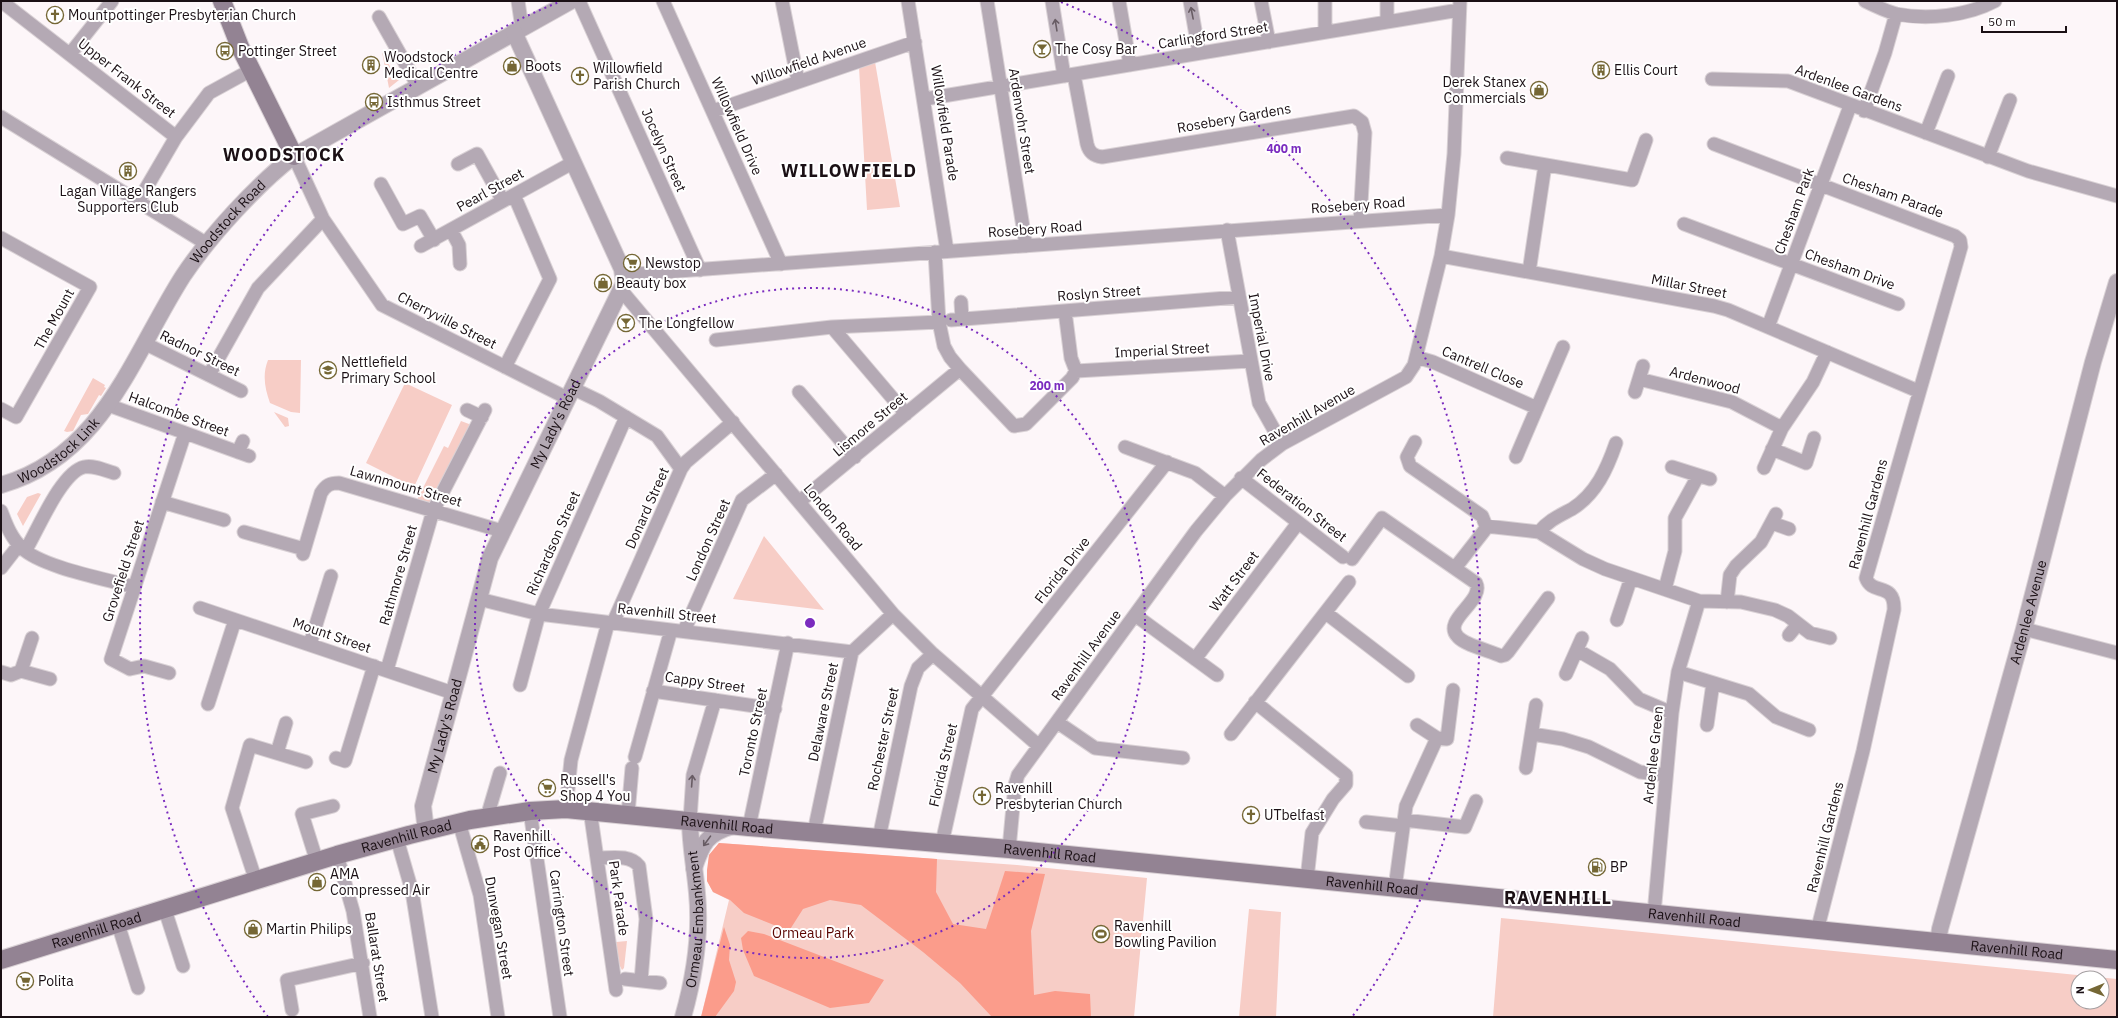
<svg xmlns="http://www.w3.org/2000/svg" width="2118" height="1018" font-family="'IBM Plex Sans',sans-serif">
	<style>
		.green { fill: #f7cdc6; fill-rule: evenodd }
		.forest { fill: #fb9c8b }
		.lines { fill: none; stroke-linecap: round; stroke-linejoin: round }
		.minor-casing { stroke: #d9d1d5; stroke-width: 15 }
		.tertiary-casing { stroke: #d9d1d5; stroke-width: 18 }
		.secondary-casing { stroke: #d9d1d5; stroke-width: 20 }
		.minor { stroke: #b4a9b4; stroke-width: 13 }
		.tertiary { stroke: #b4a9b4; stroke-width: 16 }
		.secondary { stroke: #938393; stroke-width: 18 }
		.oneway { stroke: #685c64 }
		.ring { fill: none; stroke: #7b2cbf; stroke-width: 2; stroke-dasharray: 2 4 }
		.labels { text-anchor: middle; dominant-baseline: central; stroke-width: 4; stroke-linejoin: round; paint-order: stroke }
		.poi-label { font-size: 14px; fill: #1b1015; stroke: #fff; text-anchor: start }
		.street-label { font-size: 14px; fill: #1b1015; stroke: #fff }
		.park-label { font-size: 14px; fill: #5a0400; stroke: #fff }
		.district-label { font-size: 18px; font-weight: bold; letter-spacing: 1px; fill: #1b1015; stroke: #fff }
		.centre { fill: #7b2cbf; stroke: #fff; stroke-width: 2 }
		.ring-label { font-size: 12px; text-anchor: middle; font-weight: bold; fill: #7b2cbf; stroke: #fff; stroke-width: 4; stroke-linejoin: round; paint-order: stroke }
	</style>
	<rect width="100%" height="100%" fill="#fdf6f9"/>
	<path class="green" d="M382,52L392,70L399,72V80L389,88Z
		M875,62L900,207L867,210L859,67Z
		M268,360H301L300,413L291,412L270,403C265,389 262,375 268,360Z
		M93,378L105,385L104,387L106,388L101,396L99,395L88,414L81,415L73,431L67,432L64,431Z
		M405,383L452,405L414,487L366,463Z
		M274,412L288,418L289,426L285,427Z
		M461,421L469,424L470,427L431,503L417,500L444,446L448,448Z
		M38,493L41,494L23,526L17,514L27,497Z
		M764,536L824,610L733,599Z
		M719,843L1017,865L1147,878L1134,1017H701L729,900L713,892L707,881L709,855Z
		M1249,909L1281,912L1276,1017H1239Z
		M1501,918L2117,979V1017H1493ZM2078,978H2102V1002H2078Z
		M627,941L624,968L622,970L619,964L616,942Z"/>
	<path class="forest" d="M719,843L937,859L936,892L953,924L986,929L1005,871L1045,874L1031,931L1034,995L1055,991L1090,994L1091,1017H992L960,983L923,952L861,905L830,900L803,909L789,931L744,913L730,900L713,892L707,881V870L709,855Z
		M724,927L730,945L729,960L736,982L734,991L715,1017H701Z
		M748,931L764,934L884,980L869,1003L830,1008L754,976L743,950L741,938Z"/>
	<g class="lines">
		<g class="minor-casing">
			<path id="minor" d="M1,1L176,137
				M518,1L522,28
				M579,1L700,270
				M663,1L781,264
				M782,1L798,81
				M908,1L947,251
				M987,1L1026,246
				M1052,1L1064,76
				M1119,1L1130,65
				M1190,1L1199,53
				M1261,1L1269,42
				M1325,1V31
				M1865,1C1875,6 1886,11 1896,14C1928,20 1967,16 1995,1
				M379,17L418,86
				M1387,22V1
				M70,54L112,1
				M1074,75L1087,144C1089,152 1093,156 1102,157L1354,116L1362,122L1365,133L1360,221
				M1712,79L1788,81L2028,171L2117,196
				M925,99L1459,10
				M713,111L915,42
				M1864,111L1885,53L1896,14
				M1,117L207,244
				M1926,133L1948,76
				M1714,144L1955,236L1960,240L1961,247L1866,578C1872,596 1895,581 1894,610L1863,751L1817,931
				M294,156L323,219L382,305L567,398
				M1988,157L2010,100
				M1507,158L1632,180L1646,140
				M458,164L477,154L503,201
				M381,184L403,224L420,216L434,240
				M138,202L176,137L209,93L251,70
				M1684,224L1898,304
				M451,230L459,245L460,264
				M1227,230L1259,403L1282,444
				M1,238L90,287L16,417L1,409
				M421,246L574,162
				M935,252L939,322L944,346L950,357L960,369L1014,426L1026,424L1072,378L1076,371L1250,361
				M1441,256L1714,306L1728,310L1918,391
				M1529,272L1545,165
				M624,275L1448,215
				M621,290L893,614L933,654L1039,746
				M961,302L962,319
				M1065,311L1071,358L1076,371
				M951,320L1239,297
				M832,327L906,414
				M1768,327L1850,106
				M716,340L832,327L939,322
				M146,344L241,391
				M1416,357L1433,362L1537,408
				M505,367L550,279L514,195
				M209,375L258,288L323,219
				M1639,379L1732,402L1782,428
				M572,388L599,401L657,436L681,469
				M799,392L855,457
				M1635,392L1643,366
				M108,405L249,456
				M467,410L482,417
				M1415,442L1407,457L1410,466L1482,516L1486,526L1484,531L1455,568
				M1125,447L1195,473L1225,496
				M1772,449L1806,463L1814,438
				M238,452L243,441
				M1516,457L1563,347
				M1672,467L1710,479
				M1764,468L1782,428L1813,382L1827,352
				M1241,478L1343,557
				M162,502L224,520
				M799,502L960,369
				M1,511C6,524 11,538 22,548C41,567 106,579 134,587
				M1772,523L1789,529
				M1486,526L1539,532L1583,559L1605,569L1699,601L1741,602L1775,610L1788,616L1810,633L1830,638
				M244,532L304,549
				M1539,532C1549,520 1559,516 1572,509C1596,494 1607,469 1616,443
				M303,554L321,493C326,485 330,483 339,483L502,531
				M1352,559L1382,518L1476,583C1485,601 1441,620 1458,637C1465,645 1490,651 1501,656L1505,655L1508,652L1548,598
				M1,568L15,550L28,546C39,527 62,472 84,467C94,465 104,470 114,473
				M1665,589L1675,551V518L1698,476
				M479,599L539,614L852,652
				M1727,602L1730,575L1736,566L1761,542L1776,514
				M200,608L453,693
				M1326,613L1408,676
				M1135,615L1217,675
				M1617,620L1631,578
				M613,623L681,469L686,462L733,422
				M2024,629L2117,653
				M684,631L742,500L776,474
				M1789,635L1798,624
				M310,644L331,576
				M1577,650L1610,669L1639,699L1672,713
				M1195,659L1298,523
				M387,670L433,511L485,410
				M21,671L32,638
				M1,672L11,675L21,671L50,679
				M1678,672L1749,694L1776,717L1809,730
				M169,673L144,666L130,669L111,659L185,433
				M1566,674L1582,638
				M520,685L539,614L626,417
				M653,691L775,709
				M1255,702L1346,775V784L1333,799L1312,833L1307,879
				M208,704L235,620
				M1057,722L1095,748L1183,758
				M1417,725L1437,738
				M1707,725L1713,683
				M1231,734L1349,582
				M1532,734L1563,739L1589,747L1640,772L1666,775
				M277,753L286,723
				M635,757L671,630
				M336,758L345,761L374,666
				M1526,768L1536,705
				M566,809L571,760L608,623
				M590,810L616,990
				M530,811L560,1017
				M628,814L632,768
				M487,817L500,773
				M690,820L693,775L715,700
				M1404,820L1465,827L1476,801
				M459,822L480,895L498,1017
				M1366,822L1403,826
				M749,827L788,643
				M814,832L852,652L893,614
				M879,838L911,686L918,668L933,654
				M397,839L412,891L432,1017
				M942,843L972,709L1167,462
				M1009,849L1015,785L1018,775L1196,531L1225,496L1261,460L1282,444L1395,383L1406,377L1414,365L1441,256L1448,215L1454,154L1460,1
				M337,855L353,911L370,1017
				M597,858C611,858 630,854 639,866L646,919L641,981
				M317,862L302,814L333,806
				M256,881L232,808L250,745L306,762
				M1395,888L1406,806L1437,738L1447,739L1453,690
				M165,910L183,966
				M1654,914L1672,713L1678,672L1699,601
				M118,924L138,988
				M625,979L660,983
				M292,1010L287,980L363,963"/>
		</g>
		<g class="tertiary-casing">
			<g id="tertiary">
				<path id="s1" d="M1,485C103,456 132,356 183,276C209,237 256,185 294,156L571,1"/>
				<path id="s2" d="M426,831L423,806L490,558L624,283L622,269L514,32"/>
				<path d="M694,868C702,844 707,833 733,826"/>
				<path id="s3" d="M1938,943L1940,929L2024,629L2093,362L2117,282"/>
				<path id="s4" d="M683,1017C694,978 701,934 697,893C695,869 690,845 690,820"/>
			</g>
		</g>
		<g class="secondary-casing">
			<g id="secondary">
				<path d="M222,1L240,47L294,156"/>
				<path id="s5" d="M1,960L337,855L409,835L470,820L530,811L566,809L749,827L1009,849L2117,960"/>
			</g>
		</g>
		<use href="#minor" class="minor"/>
		<use href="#tertiary" class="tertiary"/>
		<use href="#secondary" class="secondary"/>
	</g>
	<defs><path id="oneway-shaft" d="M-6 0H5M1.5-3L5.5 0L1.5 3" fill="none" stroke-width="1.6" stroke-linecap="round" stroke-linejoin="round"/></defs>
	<g class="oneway">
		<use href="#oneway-shaft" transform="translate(1192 13) rotate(-101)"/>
		<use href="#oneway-shaft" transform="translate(1056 25) rotate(-99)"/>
		<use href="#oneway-shaft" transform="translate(692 781) rotate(-86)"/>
		<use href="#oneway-shaft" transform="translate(707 841) rotate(126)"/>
	</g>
	<g class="ring">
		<circle cx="810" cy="623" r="335"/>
		<path d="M268 1017A670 670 0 0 1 559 2M1061 2A670 670 0 0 1 1352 1017"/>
	</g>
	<defs>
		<g id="church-ring" transform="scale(0.9)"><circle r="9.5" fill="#fff" stroke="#756735" stroke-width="1.5"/><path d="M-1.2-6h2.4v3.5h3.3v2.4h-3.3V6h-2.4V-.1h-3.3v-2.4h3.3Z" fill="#756735"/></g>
		<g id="bar-ring" transform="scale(0.9)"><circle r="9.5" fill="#fff" stroke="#756735" stroke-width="1.5"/><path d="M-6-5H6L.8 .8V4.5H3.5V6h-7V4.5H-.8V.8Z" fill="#756735"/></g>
		<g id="bus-ring" transform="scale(0.9)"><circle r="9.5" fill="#fff" stroke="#756735" stroke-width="1.5"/><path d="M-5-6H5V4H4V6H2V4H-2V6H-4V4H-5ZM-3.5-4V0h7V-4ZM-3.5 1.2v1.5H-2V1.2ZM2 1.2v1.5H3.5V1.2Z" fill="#756735"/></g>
		<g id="building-ring" transform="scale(0.9)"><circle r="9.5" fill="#fff" stroke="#756735" stroke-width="1.5"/><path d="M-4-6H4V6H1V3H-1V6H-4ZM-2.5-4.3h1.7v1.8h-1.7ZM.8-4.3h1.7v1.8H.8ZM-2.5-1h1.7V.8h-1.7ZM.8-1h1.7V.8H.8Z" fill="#756735"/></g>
		<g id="shop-ring" transform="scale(0.9)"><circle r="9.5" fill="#fff" stroke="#756735" stroke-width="1.5"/><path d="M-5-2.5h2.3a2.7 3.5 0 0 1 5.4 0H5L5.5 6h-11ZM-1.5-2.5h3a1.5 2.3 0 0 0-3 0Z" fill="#756735"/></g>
		<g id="supermarket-ring" transform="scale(0.9)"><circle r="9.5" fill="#fff" stroke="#756735" stroke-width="1.5"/><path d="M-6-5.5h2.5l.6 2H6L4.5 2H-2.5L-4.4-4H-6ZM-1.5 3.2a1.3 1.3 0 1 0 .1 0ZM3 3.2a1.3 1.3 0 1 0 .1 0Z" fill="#756735"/></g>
		<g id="school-ring" transform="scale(0.9)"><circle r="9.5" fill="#fff" stroke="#756735" stroke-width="1.5"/><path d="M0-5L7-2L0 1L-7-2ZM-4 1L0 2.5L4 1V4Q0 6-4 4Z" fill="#756735"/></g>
		<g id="civic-ring" transform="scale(0.9)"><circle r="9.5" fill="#fff" stroke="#756735" stroke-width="1.5"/><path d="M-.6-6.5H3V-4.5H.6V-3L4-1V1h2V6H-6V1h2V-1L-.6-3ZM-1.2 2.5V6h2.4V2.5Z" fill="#756735"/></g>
		<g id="fuel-ring" transform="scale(0.9)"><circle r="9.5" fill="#fff" stroke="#756735" stroke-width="1.5"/><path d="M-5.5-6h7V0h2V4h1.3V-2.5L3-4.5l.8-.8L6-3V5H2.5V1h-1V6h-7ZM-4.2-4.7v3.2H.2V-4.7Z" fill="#756735"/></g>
		<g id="stadium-ring" transform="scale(0.9)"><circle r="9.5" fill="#fff" stroke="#756735" stroke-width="1.5"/><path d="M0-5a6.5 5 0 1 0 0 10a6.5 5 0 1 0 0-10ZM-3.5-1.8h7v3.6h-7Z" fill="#756735"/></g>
	</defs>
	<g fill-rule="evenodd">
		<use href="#church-ring" x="55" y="15"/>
		<use href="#bar-ring" x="1042" y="49"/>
		<use href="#bus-ring" x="225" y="51"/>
		<use href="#building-ring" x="371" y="65"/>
		<use href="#shop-ring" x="512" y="66"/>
		<use href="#building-ring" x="1601" y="70"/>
		<use href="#church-ring" x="580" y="76"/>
		<use href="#shop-ring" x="1539" y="90"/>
		<use href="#bus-ring" x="374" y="102"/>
		<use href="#building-ring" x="128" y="171"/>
		<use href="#supermarket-ring" x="632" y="263"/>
		<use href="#shop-ring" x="603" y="283"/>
		<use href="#bar-ring" x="626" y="323"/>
		<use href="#school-ring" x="328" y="370"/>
		<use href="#supermarket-ring" x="547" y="788"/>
		<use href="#church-ring" x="982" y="796"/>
		<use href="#church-ring" x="1251" y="815"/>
		<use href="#civic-ring" x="480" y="844"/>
		<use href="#fuel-ring" x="1597" y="867"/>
		<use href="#shop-ring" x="317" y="882"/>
		<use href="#shop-ring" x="253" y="929"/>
		<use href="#stadium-ring" x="1101" y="934"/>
		<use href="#supermarket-ring" x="25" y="981"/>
	</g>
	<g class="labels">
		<g class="poi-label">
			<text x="68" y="15">Mountpottinger Presbyterian Church</text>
			<text x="1055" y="49">The Cosy Bar</text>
			<text x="238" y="51">Pottinger Street</text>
			<text x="384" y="57">Woodstock<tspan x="384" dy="16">Medical Centre</tspan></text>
			<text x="525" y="66">Boots</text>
			<text x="593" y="68">Willowfield<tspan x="593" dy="16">Parish Church</tspan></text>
			<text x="1614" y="70">Ellis Court</text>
			<text x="1526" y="82" text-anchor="end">Derek Stanex<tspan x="1526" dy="16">Commercials</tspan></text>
			<text x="387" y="102">Isthmus Street</text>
			<text x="128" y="191" text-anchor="middle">Lagan Village Rangers<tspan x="128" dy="16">Supporters Club</tspan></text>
			<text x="645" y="263">Newstop</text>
			<text x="616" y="283">Beauty box</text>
			<text x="639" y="323">The Longfellow</text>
			<text x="341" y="362">Nettlefield<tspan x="341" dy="16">Primary School</tspan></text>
			<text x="560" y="780">Russell's<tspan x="560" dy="16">Shop 4 You</tspan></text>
			<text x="995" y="788">Ravenhill<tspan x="995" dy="16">Presbyterian Church</tspan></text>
			<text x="1264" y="815">UTbelfast</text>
			<text x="493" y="836">Ravenhill<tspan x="493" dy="16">Post Office</tspan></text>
			<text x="1610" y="867">BP</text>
			<text x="330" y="874">AMA<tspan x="330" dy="16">Compressed Air</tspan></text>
			<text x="1114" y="926">Ravenhill<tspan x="1114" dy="16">Bowling Pavilion</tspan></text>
			<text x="266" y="929">Martin Philips</text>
			<text x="38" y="981">Polita</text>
		</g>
		<g class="street-label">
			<text transform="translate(1213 35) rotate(-9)">Carlingford Street</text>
			<text transform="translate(809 61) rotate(-19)">Willowfield Avenue</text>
			<text transform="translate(127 78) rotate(38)">Upper Frank Street</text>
			<text transform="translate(1849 88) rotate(20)">Ardenlee Gardens</text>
			<text transform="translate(1234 118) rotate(-10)">Rosebery Gardens</text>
			<text transform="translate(1022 121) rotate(81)">Ardenvohr Street</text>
			<text transform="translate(945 123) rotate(81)">Willowfield Parade</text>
			<text transform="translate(737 126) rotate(66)">Willowfield Drive</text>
			<text transform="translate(664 150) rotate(66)">Jocelyn Street</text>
			<text transform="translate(490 190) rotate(-29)">Pearl Street</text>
			<text transform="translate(1893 195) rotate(20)">Chesham Parade</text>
			<text transform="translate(1358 205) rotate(-4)">Rosebery Road</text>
			<text transform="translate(1794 211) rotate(-70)">Chesham Park</text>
			<text stroke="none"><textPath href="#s1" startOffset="356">Woodstock Road</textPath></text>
			<text transform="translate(1035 229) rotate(-4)">Rosebery Road</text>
			<text transform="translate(1850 269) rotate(20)">Chesham Drive</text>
			<text transform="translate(1689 286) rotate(11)">Millar Street</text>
			<text transform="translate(1099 293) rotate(-4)">Roslyn Street</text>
			<text transform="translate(54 319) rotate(-61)">The Mount</text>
			<text transform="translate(447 320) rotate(27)">Cherryville Street</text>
			<text transform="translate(1262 337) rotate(79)">Imperial Drive</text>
			<text transform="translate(1162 350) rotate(-3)">Imperial Street</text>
			<text transform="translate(200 353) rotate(26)">Radnor Street</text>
			<text transform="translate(1483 367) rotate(23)">Cantrell Close</text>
			<text transform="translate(1705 380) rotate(15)">Ardenwood</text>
			<text transform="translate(179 414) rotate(20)">Halcombe Street</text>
			<text transform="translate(1307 415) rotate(-30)">Ravenhill Avenue</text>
			<text stroke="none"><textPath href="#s2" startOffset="431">My Lady's Road</textPath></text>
			<text transform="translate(870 424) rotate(-40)">Lismore Street</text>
			<text stroke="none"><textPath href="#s1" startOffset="68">Woodstock Link</textPath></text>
			<text transform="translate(406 486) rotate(16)">Lawnmount Street</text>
			<text transform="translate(1302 505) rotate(38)">Federation Street</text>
			<text transform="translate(647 508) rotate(-66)">Donard Street</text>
			<text transform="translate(1868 514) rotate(-75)">Ravenhill Gardens</text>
			<text transform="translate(833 517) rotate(50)">London Road</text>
			<text transform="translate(708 540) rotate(-66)">London Street</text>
			<text transform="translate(553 543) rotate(-66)">Richardson Street</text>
			<text transform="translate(1062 570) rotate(-52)">Florida Drive</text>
			<text transform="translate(123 571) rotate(-72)">Grovefield Street</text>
			<text transform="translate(398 575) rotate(-74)">Rathmore Street</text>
			<text transform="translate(1234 581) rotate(-53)">Watt Street</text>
			<text transform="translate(667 613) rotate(6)">Ravenhill Street</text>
			<text stroke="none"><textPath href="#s3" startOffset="343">Ardenlee Avenue</textPath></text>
			<text transform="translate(332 635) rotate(19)">Mount Street</text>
			<text transform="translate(1086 655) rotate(-54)">Ravenhill Avenue</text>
			<text transform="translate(705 682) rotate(8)">Cappy Street</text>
			<text transform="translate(823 712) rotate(-78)">Delaware Street</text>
			<text stroke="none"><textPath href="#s2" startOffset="108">My Lady's Road</textPath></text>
			<text transform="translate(753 732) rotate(-78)">Toronto Street</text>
			<text transform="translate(883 739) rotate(-78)">Rochester Street</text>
			<text transform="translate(1653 755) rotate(-84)">Ardenlee Green</text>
			<text transform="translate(943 765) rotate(-77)">Florida Street</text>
			<text stroke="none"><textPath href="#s5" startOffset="748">Ravenhill Road</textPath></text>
			<text stroke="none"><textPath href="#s5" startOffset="424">Ravenhill Road</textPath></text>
			<text transform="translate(1825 837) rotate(-76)">Ravenhill Gardens</text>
			<text stroke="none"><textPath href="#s5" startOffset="1072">Ravenhill Road</textPath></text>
			<text stroke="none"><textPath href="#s5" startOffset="1396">Ravenhill Road</textPath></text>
			<text transform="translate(619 898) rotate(82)">Park Parade</text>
			<text stroke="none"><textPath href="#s5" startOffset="1720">Ravenhill Road</textPath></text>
			<text stroke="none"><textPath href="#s4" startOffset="99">Ormeau Embankment</textPath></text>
			<text transform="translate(562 923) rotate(82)">Carrington Street</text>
			<text transform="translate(499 928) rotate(80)">Dunvegan Street</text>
			<text stroke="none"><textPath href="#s5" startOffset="100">Ravenhill Road</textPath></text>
			<text stroke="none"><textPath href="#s5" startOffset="2044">Ravenhill Road</textPath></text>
			<text transform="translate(377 957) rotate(81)">Ballarat Street</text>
		</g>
		<g class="park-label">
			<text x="813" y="933">Ormeau Park</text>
		</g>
		<g class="district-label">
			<text x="284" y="154">WOODSTOCK</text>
			<text x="849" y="170">WILLOWFIELD</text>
			<text x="1558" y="897">RAVENHILL</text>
		</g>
	</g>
	<circle cx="810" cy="623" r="6" class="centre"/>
	<g class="ring-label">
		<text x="1284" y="153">400 m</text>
		<text x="1047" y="390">200 m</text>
	</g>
	<rect width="2118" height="1018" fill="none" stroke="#1b1015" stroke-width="4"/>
	<g transform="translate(2090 990) rotate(269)"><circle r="19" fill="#ffffff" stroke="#a49fa1"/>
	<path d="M0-3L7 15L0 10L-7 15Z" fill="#756735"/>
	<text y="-6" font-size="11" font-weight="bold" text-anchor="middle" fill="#1b1015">N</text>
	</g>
	<path d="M1982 26v6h84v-6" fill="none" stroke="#1b1015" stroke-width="2"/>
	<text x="1988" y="26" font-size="12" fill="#1b1015" stroke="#ffffff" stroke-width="3" paint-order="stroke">50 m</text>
</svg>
